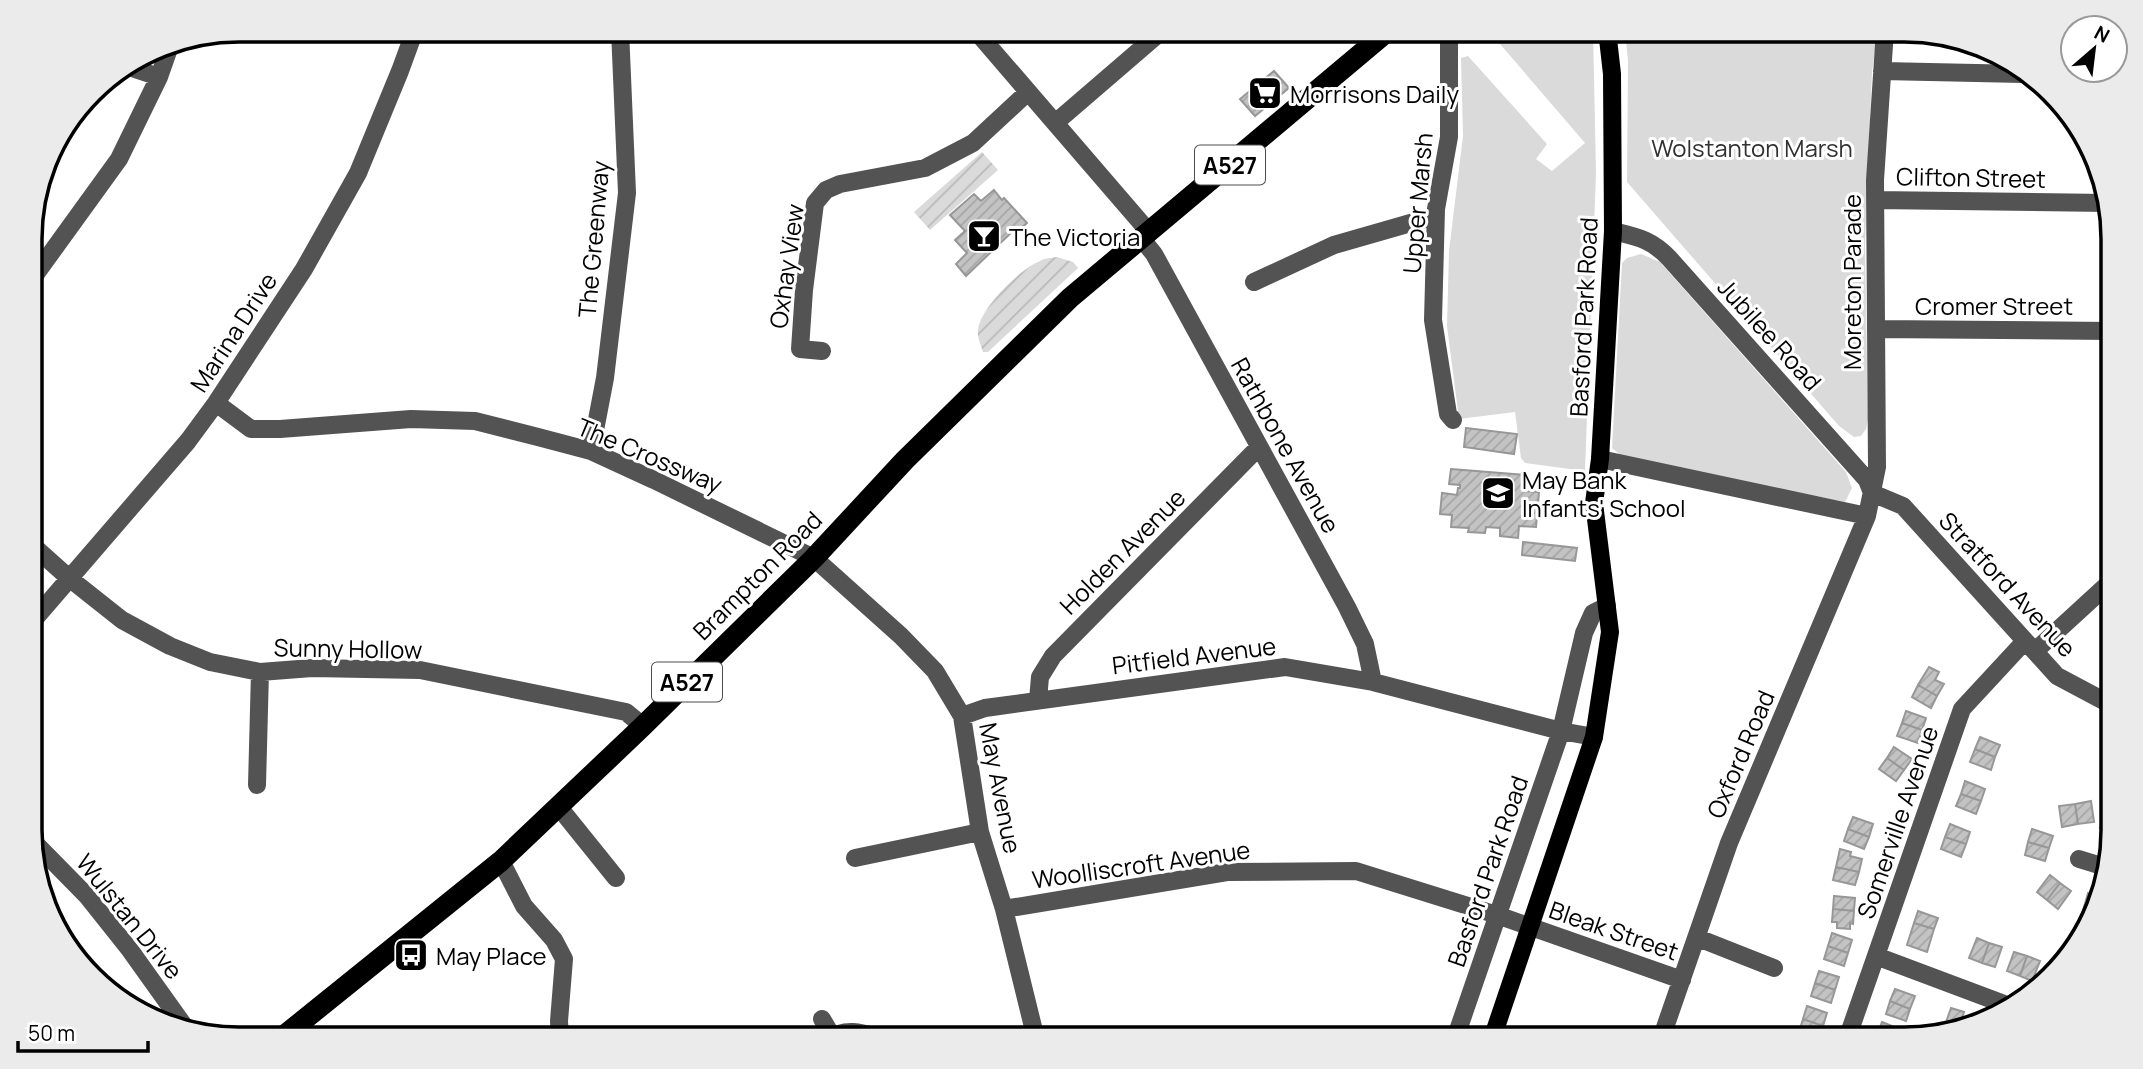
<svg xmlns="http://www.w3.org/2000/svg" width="2143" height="1069" font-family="Manrope,sans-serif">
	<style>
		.green { fill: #dadada }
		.garden { fill: url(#garden-furrows) }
		.building { fill: url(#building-hatch); stroke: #979797; stroke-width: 2 }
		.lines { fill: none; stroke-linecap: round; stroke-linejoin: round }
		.minor { stroke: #535353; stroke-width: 18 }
		.major { stroke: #000; stroke-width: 18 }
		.highway { stroke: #000; stroke-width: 21 }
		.labels { text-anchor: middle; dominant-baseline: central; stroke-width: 6; stroke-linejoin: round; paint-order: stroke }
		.shield { fill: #fff; stroke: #4c4c4c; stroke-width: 2 }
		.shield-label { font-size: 23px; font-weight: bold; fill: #000 }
		.poi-label { font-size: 24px; fill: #000; stroke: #fff; text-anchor: start }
		.park-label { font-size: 24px; fill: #313131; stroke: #fff }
		.street-label { font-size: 24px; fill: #000; stroke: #fff }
		.rim { fill: none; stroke: #000; stroke-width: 3.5 }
	</style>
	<defs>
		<pattern id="garden-furrows" width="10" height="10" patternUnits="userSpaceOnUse" patternTransform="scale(1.75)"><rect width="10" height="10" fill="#dadada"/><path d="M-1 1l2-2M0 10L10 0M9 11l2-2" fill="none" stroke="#b9b9b9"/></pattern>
		<pattern id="building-hatch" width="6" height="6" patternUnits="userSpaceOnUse" patternTransform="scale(1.75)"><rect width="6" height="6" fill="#c3c3c3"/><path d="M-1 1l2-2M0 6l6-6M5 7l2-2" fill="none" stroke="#a6a6a6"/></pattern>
	</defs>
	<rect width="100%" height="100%" fill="#fff"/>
	<path class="green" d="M1488,30H1593L1596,173L1585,471L1525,463L1521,458L1515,412L1459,419L1447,326L1449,251L1463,136L1461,58L1468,56L1547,144L1536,159L1552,171L1585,143Z
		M1625,30H1878L1872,72L1865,246L1868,419L1866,429L1861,436L1854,437L1839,426L1627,182L1628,61Z
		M1641,254L1660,262L1846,472L1852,488L1845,502L1624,458L1612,448L1622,263L1627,258Z"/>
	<path class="garden" d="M982,152L998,170L930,230L914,212Z
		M1057,257L1073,262L1078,268L988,352H983C981,346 977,337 978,330C980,308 1020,269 1040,261C1045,258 1051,258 1057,257Z"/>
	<path class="building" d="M1274,71L1289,88L1255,116L1240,99Z
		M994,190L1002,200L1004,198L1027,223L1017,232L1015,229L966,276L956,264L967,253L955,240L965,231L950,215L974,194L981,201Z
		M1466,428L1517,434L1514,454L1464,447Z
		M1451,469L1526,475L1524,491L1539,492L1536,527L1519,526L1518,538L1500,536V528L1486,527L1485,533L1468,532L1469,528L1451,527L1452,515L1440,514L1442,493L1457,495L1458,488H1460V485L1449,484Z
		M1523,542L1577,548L1575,561L1522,555Z
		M1929,667L1939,672L1935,680L1944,684L1937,696L1918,685Z
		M1918,685L1937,696L1931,708L1912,697Z
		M1906,711L1926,718L1922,730L1902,723Z
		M1902,723L1922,730L1918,743L1897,736Z
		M1980,737L2000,745L1995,757L1975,749Z
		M1894,747L1912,759L1904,770L1887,758Z
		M1975,749L1995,757L1991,770L1970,762Z
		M1887,758L1904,770L1896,781L1879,769Z
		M1965,781L1985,789L1981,801L1961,794Z
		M1961,794L1981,801L1976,814L1956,806Z
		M2091,801L2094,822L2078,824L2075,804Z
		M2075,804L2078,824L2062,827L2059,806Z
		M2105,809L2113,811V832L2100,828Z
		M1853,817L1873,824L1869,837L1848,829Z
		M1950,824L1970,832L1966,844L1945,837Z
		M1848,829L1869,837L1864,849L1844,841Z
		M2032,829L2053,836L2049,848L2028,842Z
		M1945,837L1966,844L1961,857L1941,849Z
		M2028,842L2049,848L2045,861L2025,855Z
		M1840,849L1851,852L1850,856L1862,859L1859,872L1836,867Z
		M1836,867L1859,872L1855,885L1833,880Z
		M2050,875L2060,883L2047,900L2037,892Z
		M2060,883L2071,891L2058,909L2047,900Z
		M2088,893L2098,896L2093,917L2082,914Z
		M1834,896L1855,898L1854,911L1833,909Z
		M1833,909L1854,911L1853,924L1850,923V929L1837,928V922H1832Z
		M1918,911L1938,918L1934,929L1914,923Z
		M1914,923L1934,929L1927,952L1907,945Z
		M1832,933L1852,940L1848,953L1828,946Z
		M1977,938L1989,943L1982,963L1969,958Z
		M1989,943L2002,947L1995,967L1982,963Z
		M1828,946L1848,953L1844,966L1824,959Z
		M2014,952L2027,956L2020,976L2007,971Z
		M2027,956L2040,961L2032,981L2020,976Z
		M1819,971L1839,977L1835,990L1815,983Z
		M1815,983L1835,990L1831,1003L1811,996Z
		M1895,989L1915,996L1910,1009L1890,1001Z
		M1890,1001L1910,1009L1906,1021L1886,1014Z
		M1807,1006L1827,1013L1823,1026L1803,1019Z
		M1951,1008L1964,1012L1960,1024L1947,1029L1944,1028Z
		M1803,1019L1823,1026L1819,1039L1799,1032Z
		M1882,1022L1902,1030L1899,1039H1887L1877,1035Z"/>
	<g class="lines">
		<path class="minor" d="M975,30L1149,232
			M1449,30V137L1436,209L1433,320L1448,414L1453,420
			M126,66L159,77
			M1882,71L2023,74
			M1055,123L1163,30
			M1875,200L2108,203
			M1613,231C1637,237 1651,239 1669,258L1867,480L1872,493
			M1142,239L1154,254L1347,607L1365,644L1373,682
			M30,282L119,159L159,77L171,43
			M1254,282L1334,245L1435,216
			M1876,329L2112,331
			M822,351L800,349L804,290L815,203L826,190L840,184L925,168L973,143L1028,92
			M216,403L251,429H280L411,419L475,421L538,437L591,451L654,480L814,558L901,636L935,671L962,716L980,832L1004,909L1036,1039
			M591,451L605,378L627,193L620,30
			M1600,459L1867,516
			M1872,493L1903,506L2057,676L2104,701L2113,702
			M31,544L69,578L122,620L170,646L210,662L260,672L312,668L420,670L626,712L643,726
			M31,623L188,441L216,403L304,269L358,173L400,71L415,30
			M2035,651L2106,586
			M1038,700L1040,677L1053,656L1259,447
			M962,716L985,708L1285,667L1373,682L1561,731L1594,737
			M257,785L260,672
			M558,806L616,878
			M32,840L87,896L130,950L185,1027
			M855,858L980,832
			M2079,859L2105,867
			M501,861L524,906L554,940L564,959L559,1021L560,1039
			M1004,909L1227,872L1356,871L1497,915L1682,980
			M1698,938L1774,968
			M1876,956L2012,1007
			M822,1019L832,1036
			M830,1039C846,1026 866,1034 884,1039
			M1455,1039L1561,731L1584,633L1593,613L1607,606
			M1661,1039L1729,843L1867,516L1877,467L1875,180L1885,30
			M1847,1039L1962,709L2025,641"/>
		<path class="major" d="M1492,1039L1594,737L1610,632L1594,503L1600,459L1613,231L1612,74L1607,30"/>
		<path class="highway" d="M280,1039L501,861L643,726L814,558L905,460L1070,298L1389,30"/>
	</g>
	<defs>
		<g id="supermarket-square" transform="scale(1.75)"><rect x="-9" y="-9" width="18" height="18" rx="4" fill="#000" stroke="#fff"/><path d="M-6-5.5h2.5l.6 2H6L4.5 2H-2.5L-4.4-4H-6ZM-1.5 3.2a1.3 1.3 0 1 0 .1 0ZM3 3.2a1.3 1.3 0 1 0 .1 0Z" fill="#fff"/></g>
		<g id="bar-square" transform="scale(1.75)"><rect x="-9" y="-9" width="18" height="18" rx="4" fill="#000" stroke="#fff"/><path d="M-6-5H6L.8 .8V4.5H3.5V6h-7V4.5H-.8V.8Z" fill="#fff"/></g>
		<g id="school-square" transform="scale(1.75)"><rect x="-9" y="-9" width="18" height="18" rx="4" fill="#000" stroke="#fff"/><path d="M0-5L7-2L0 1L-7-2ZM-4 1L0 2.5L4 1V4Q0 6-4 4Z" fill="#fff"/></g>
		<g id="bus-square" transform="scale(1.75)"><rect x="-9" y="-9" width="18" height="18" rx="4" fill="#000" stroke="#fff"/><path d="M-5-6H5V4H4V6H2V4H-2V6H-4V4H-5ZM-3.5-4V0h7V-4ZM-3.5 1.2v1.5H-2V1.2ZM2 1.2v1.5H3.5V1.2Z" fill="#fff"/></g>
	</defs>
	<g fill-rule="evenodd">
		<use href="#supermarket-square" x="1265" y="93"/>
		<use href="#bar-square" x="984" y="236"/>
		<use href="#school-square" x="1498" y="493"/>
		<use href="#bus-square" x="411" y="955"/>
	</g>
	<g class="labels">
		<g class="shield">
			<rect x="1195" y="145.5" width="70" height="39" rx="5"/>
			<rect x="652" y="662.5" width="70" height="39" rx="5"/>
		</g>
		<g class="shield-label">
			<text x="1230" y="165">A527</text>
			<text x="687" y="682">A527</text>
		</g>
		<g class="poi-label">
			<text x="1290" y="93">Morrisons Daily</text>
			<text x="1009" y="236">The Victoria</text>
			<text x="1522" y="479">May Bank<tspan x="1522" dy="28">Infants' School</tspan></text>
			<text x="436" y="955">May Place</text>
		</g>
		<g class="park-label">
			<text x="1752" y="147">Wolstanton Marsh</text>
		</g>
		<g class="street-label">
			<text transform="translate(1971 177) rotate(1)">Clifton Street</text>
			<text transform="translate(1417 203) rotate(-85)">Upper Marsh</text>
			<text transform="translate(593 239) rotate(-85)">The Greenway</text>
			<text transform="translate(786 266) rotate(-82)">Oxhay View</text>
			<text transform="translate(1851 282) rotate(-90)">Moreton Parade</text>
			<text x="1994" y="305">Cromer Street</text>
			<text transform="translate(1583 317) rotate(-87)">Basford Park Road</text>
			<text transform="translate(233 332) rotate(-57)">Marina Drive</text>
			<text transform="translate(1770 334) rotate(48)">Jubilee Road</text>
			<text transform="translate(1286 445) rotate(61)">Rathbone Avenue</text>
			<text transform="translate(650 455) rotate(23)">The Crossway</text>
			<text transform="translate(1122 551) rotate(-45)">Holden Avenue</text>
			<text transform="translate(757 575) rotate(-45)">Brampton Road</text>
			<text transform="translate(2008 584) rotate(47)">Stratford Avenue</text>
			<text transform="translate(348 648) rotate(1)">Sunny Hollow</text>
			<text transform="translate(1194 655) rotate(-7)">Pitfield Avenue</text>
			<text transform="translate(1740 754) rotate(-67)">Oxford Road</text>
			<text transform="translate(1001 788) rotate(79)">May Avenue</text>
			<text transform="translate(1897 822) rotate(-71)">Somerville Avenue</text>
			<text transform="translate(1141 864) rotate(-8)">Woolliscroft Avenue</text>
			<text transform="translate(1487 871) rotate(-71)">Basford Park Road</text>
			<text transform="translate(130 916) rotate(51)">Wulstan Drive</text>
			<text transform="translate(1614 930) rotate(19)">Bleak Street</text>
		</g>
	</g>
	<path d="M0 0H2143V1069H0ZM239 42H1904A197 197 0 0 1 2101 239V830A197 197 0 0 1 1904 1027H239A197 197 0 0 1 42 830V239A197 197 0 0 1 239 42Z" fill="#ebebeb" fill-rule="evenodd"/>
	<path class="rim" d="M239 42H1904A197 197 0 0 1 2101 239V830A197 197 0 0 1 1904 1027H239A197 197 0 0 1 42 830V239A197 197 0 0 1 239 42Z"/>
	<g transform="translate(2094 49) rotate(28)"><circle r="33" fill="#ffffff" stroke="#999999" stroke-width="2"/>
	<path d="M0-5L12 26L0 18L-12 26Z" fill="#000000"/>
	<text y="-10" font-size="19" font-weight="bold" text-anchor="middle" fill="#000000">N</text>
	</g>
	<path d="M18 1041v10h130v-10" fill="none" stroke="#000000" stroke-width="3.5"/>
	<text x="28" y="1041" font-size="21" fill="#000000" stroke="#ffffff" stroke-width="5" paint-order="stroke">50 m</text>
</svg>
